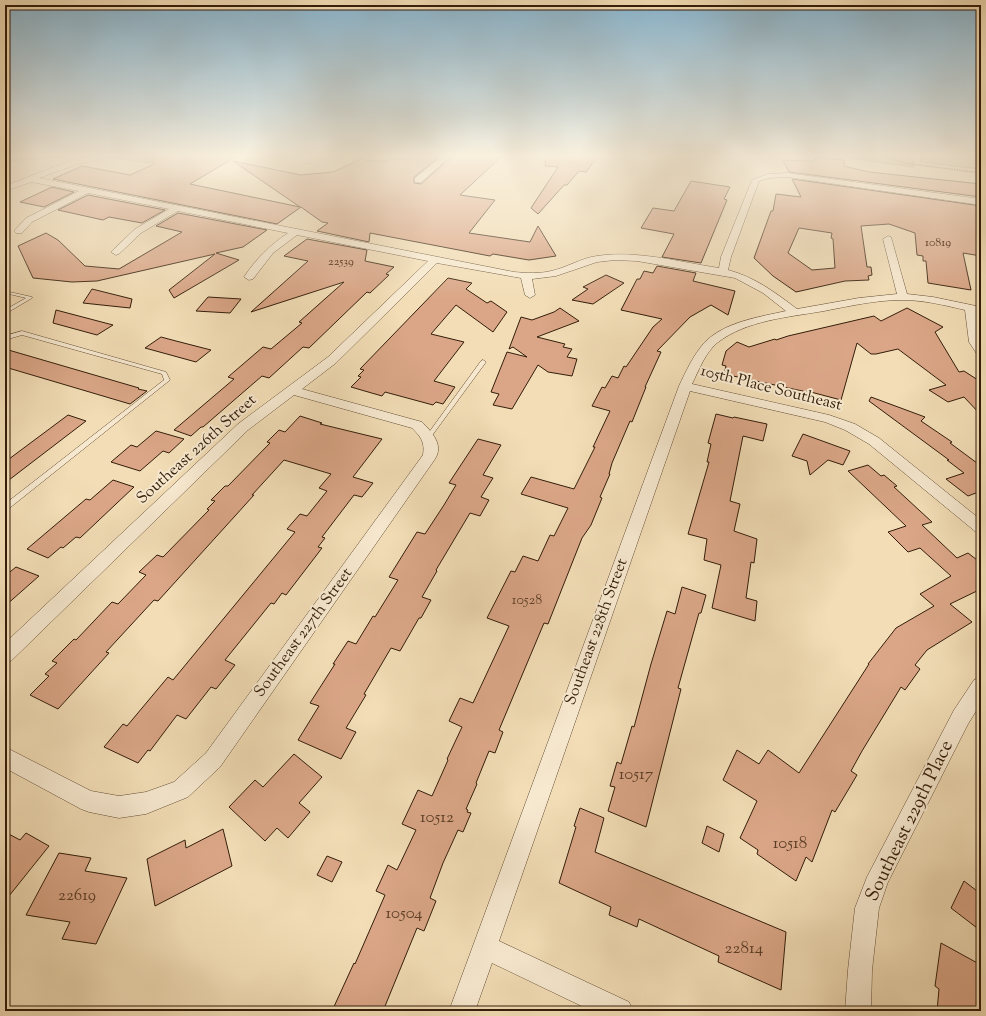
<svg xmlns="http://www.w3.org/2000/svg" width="986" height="1016" font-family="'Sorts Mill Goudy',serif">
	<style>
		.green { fill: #bdc08c; stroke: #786e4a }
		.building { fill: #daa687; stroke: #331d09; fill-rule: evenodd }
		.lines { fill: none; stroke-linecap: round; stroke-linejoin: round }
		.lane-casing { stroke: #634d34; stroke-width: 1 }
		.street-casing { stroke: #634d34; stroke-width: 1 }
		.path { stroke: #331d09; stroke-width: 1.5; stroke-dasharray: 1.5 1; stroke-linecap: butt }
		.lane { fill: #f7e9d0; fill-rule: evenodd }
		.street { fill: #f7e9d0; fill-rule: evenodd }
		.labels { text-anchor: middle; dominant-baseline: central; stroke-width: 4; stroke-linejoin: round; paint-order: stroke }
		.far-number-label { font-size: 12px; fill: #5d3f28 }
		.number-label { font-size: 14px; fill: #5d3f28 }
		.street-label { font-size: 16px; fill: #331d09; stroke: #f7e9d0 }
		.near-number-label { font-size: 17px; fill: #5d3f28 }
		.near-street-label { font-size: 19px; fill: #331d09; stroke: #f7e9d0 }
	</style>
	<rect width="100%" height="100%" fill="#f2ddb6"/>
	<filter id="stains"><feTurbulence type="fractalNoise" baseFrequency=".005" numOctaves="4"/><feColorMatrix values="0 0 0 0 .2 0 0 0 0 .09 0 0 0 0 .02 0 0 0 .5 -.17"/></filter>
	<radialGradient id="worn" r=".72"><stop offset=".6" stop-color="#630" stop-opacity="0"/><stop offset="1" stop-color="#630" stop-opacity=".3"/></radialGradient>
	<path class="green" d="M5,156H75L5,161Z
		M95,156H164L150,163Z
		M835,156H913L914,167Z
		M921,156H981V169L921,162Z"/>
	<path class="building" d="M154,156H237L190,184L300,207L233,161L301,175L333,172L363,158L365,161H386L391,158L404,160L408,156H440L414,177V183L421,184L452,156H502L460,195L495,200L469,233L530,242L538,226L556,256L529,260L493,254L490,256L370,233L369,242L317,231L328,223L322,222L301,207L277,224L53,179L82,166L130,175L154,164Z
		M546,156H598L586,172L579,171L567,185H564L538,214L531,208L558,167L545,166Z
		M815,157L844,160V166L869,172L981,184V197L789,172L783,160L814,161Z
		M792,179L981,206V256L963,253L971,290L928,283L926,261H923V256L917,255L915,233L889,224L861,226L867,267H871L872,275L868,276L869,280L845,281L796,292L773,276L754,258L771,211H773L776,194L801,197ZM799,228L832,233L831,238L833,239L835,268L812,270L788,253Z
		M691,181L730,187L724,199L727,200L701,263L662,257L674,234L641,228L653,208L674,211Z
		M52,187L74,192L44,207L20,202Z
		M88,195L165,210L142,223L109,217L103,220L58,210Z
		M178,213L267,230L243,247L216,253L239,260L174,298L169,290L215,254L97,281L72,282L33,278L18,246L46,233L58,240L85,266L119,269L182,232L156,226Z
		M307,239L367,250L365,261L394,267L386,274L389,275L370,293L367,292L309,348L303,347L269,378L262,376L203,427H201L191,436L174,430L234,379L228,377L263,347L271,349L302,323L299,322L344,282L251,312L308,261L284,256Z
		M657,266L696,273L693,281L735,291L728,315L711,305L690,317L657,351L661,352L645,387H646L632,422L630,421L612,463L609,474H610L600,497L602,498L591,525L582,538L548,624L544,623L499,730L503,732L495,753L489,751L476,783L477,784L466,809L468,810L467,812L471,813L463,832L458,830L443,863L430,898L436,901L424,931L417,928L383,1011H332L354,963L355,964L385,895L376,891L388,865L397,870L416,830L402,824L418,790L432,796L448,760L447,759L462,727L449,721L460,698L473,703L509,626L487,618L511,571L515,572L523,556L538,561L550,535L554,536L568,508L521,494L531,477L574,489L595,447H593L610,411L592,406L602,387L605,388L612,376L618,378L624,366L626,367L653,327L662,319L621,310L637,279H640L644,271L653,273Z
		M606,275L624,283L593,304L572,300L588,289L583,287Z
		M448,278L472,283L466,289L487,303L491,301L507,312L493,332L456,305L431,334L464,342L434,381L455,387L443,404L436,402L433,405L385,392L382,396L351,387L361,377L358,376L364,370L360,369Z
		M92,289L132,299L130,308L83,303Z
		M208,297L241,299L230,313L196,311Z
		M560,308L579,321L537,337L565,344L563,347L572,349L567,357L577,359L572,376L548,372L538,365L512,409L493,405L499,394L491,392L507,352L527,357L513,347L509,349L521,317L532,320L554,312Z
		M907,308L943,327L935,332L959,372L964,371L981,382V415L964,397L948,402L929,390L946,385L898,349L876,354H871L857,343L841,400L807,391V392L724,374L726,366L722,365L726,351L737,342L749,347L775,339L776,340L788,336L874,316L881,321Z
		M56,310L113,325L97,335L53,323Z
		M161,337L176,341L211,350L196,362L145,348Z
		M5,349L139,388L138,389L147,391L130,404L5,367Z
		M871,397L925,417L921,421L952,442L950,443L981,466V491L968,496L946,479L964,473L947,460H949L869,401Z
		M716,414L733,418L734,417L767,424L763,441L743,436L730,501L740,504L734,531L757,539L754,563L751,562L746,598L757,601L755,621L712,608L721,565L704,560L707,539L688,534L709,462H707L711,444L708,443Z
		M68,415L86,421L5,483V462Z
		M300,416L322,423L320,424L382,439L353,477L373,483L362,497L354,495L322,537L325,538L318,547L322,548L286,595L282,593L274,604L271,603L225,660L235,665L216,689L211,687L186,719L177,715L150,751L148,750L138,763L104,747L123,724L127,726L168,677L173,680L295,532L287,529L300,514L307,516L327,491L319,488L331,474L284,460L252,495H254L158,601L154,600L106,652L109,653L58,709L30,695L49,676L45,674L57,663L52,661L74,639L76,640L112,602L118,604L146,575L139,572L157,555L163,557L209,510L207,509L215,501L211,500L225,486H228L270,443L267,442L279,430L285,432Z
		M156,431L184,439L169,453L163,451L140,471L111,462L131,445L137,447Z
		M803,434L850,451L843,465L828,460L810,475L807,461L792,456Z
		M478,439L501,445L483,475L493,478L481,497L489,500L480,516L470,513L436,570L437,571L422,597L431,600L421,618H419L400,651L391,648L364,694L366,695L346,728L356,732L341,759L298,740L319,706L310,703L335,664H333L348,641L356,644L373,616L375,617L398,580L389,577L417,532L425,534L444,505L456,485L449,483Z
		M868,465L881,476L884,475L897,486L894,487L932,522L922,525L957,558L968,553L981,563V589L950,604L972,622L927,650L915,665L920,669L905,690L901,687L862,751L851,771L857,775L835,812L832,810L812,862L806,857L796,881L757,854L758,850L740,838L757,801L723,780L737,750L759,764L768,750L799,773L869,664H868L896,628L934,606L920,594L951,576L920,548L908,552L888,532L906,526L848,471Z
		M113,480L134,487L80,538L76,537L63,548L61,547L48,558L27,549L86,499L90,500Z
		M16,567L39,576L5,606V576Z
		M682,587L706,595L701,613H699L678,688L681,689L646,827L608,811L615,787L610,786L617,762L621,764L632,726L634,727L651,664L667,611L675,614Z
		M294,754L322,777L299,803L310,812L288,838L277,828L265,841L229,807L255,780L263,787Z
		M580,808L604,818L595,852L786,932L781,990L718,962L719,956L639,919L637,927L609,915L611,907L559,883L576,827L574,826Z
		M707,826L724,834L719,852L702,843Z
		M223,829L232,866L155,906L147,859L185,840L186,848Z
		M5,832L20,840L26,833L49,846L5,901Z
		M59,853L91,858L85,871L127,878L96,944L62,939L70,922L26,915Z
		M327,856L342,862L332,882L317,875Z
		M964,881L981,894V931L951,908Z
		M941,943L981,965V1011H937L939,989L935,986Z"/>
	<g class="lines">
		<g class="lane-casing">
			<path id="lane" d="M5,291L32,297V298L5,314V310L26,298L5,293Z
				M22,331L166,372L170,380L7,510L5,511V504L164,380L162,374L22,335L5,340V336Z
				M483,360L486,362L431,437H427L426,436L427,435L481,361Z"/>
		</g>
		<g class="street-casing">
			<path id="street" d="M96,156H117L77,164L39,178L514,272C526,273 539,274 551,271C566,268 581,258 597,256C637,250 679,262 719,268L721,257L752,180L768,174L787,173L981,199V205L787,177L769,178L759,181L731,257L728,270C755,277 776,293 797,309L859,298L897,294L883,239L888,236L891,237L907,294L933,297L981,307V313L976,312L981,342V355L977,354L969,342L965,310C944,305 923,300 902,300C876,300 850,306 824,311C790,317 746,320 717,343C705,353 699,370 692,384L829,415L855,424L879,438L981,520V534L976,532L869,444L845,430L825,422L690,391L499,941L629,1002L633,1011H592L492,963L475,1011H449L679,386C686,371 693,356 704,343C724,322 759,317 786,311L763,293L735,278L637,261L615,260L597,262L556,276L532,279L535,295L530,298L525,295L521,278L437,263L336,363L302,389L422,422C432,432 444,445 435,459L220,767L188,797L146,814L119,818L89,812L81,809L5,768V747L91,791L119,796L146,792L174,782L206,753L423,455C425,442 421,437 412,428L294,395L248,430L11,661L5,663V643L238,424L328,357L428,261L297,235L273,253L253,279L249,280L244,277C256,259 270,245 288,233L178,211L141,233L119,254L116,255L111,252L113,250L135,229L169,209L88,193L32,222L22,233H16L14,231L26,218L79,191L31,182L5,191V186L72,160Z
				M298,156H307L312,161L311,163H305Z
				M443,156H451L421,182H415V178Z
				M981,677V703L968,724L888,882L879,908L872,970L871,1011H845L848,970L855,908L867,877L954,710L974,680Z"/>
		</g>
		<path class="path" d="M883,156L904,163L981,173"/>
		<use href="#lane" class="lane"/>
		<use href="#street" class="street"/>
	</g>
	<linearGradient id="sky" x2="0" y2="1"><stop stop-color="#89b7d2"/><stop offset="0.52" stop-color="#f9f0de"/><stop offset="1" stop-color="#f9f0de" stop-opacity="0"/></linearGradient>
	<rect width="986" height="299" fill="url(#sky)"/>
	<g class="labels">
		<g class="far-number-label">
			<text x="938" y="243">10819</text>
			<text x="341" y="262">22539</text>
		</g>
		<g class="number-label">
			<text x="527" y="601">10528</text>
		</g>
		<g class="street-label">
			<text transform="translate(771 389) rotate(14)">105th Place Southeast</text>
			<text transform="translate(197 450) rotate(-42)">Southeast 226th Street</text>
			<text transform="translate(597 632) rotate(-70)">Southeast 228th Street</text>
			<text transform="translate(304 633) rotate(-54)">Southeast 227th Street</text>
		</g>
		<g class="near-number-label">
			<text x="636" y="775">10517</text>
			<text x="437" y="818">10512</text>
			<text x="790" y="844">10518</text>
			<text x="77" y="896">22619</text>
			<text x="404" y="914">10504</text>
			<text x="744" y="949">22814</text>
		</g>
		<g class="near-street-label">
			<text transform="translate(910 821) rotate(-64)">Southeast 229th Place</text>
		</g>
	</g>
	<rect width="986" height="1016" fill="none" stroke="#f2ddb6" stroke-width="20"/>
	<rect x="6" y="6" width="974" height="1004" fill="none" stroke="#331d09" stroke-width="2"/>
	<rect x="10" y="10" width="966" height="996" fill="none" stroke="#331d09"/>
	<rect width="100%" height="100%" filter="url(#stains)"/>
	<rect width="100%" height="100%" fill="url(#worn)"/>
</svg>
